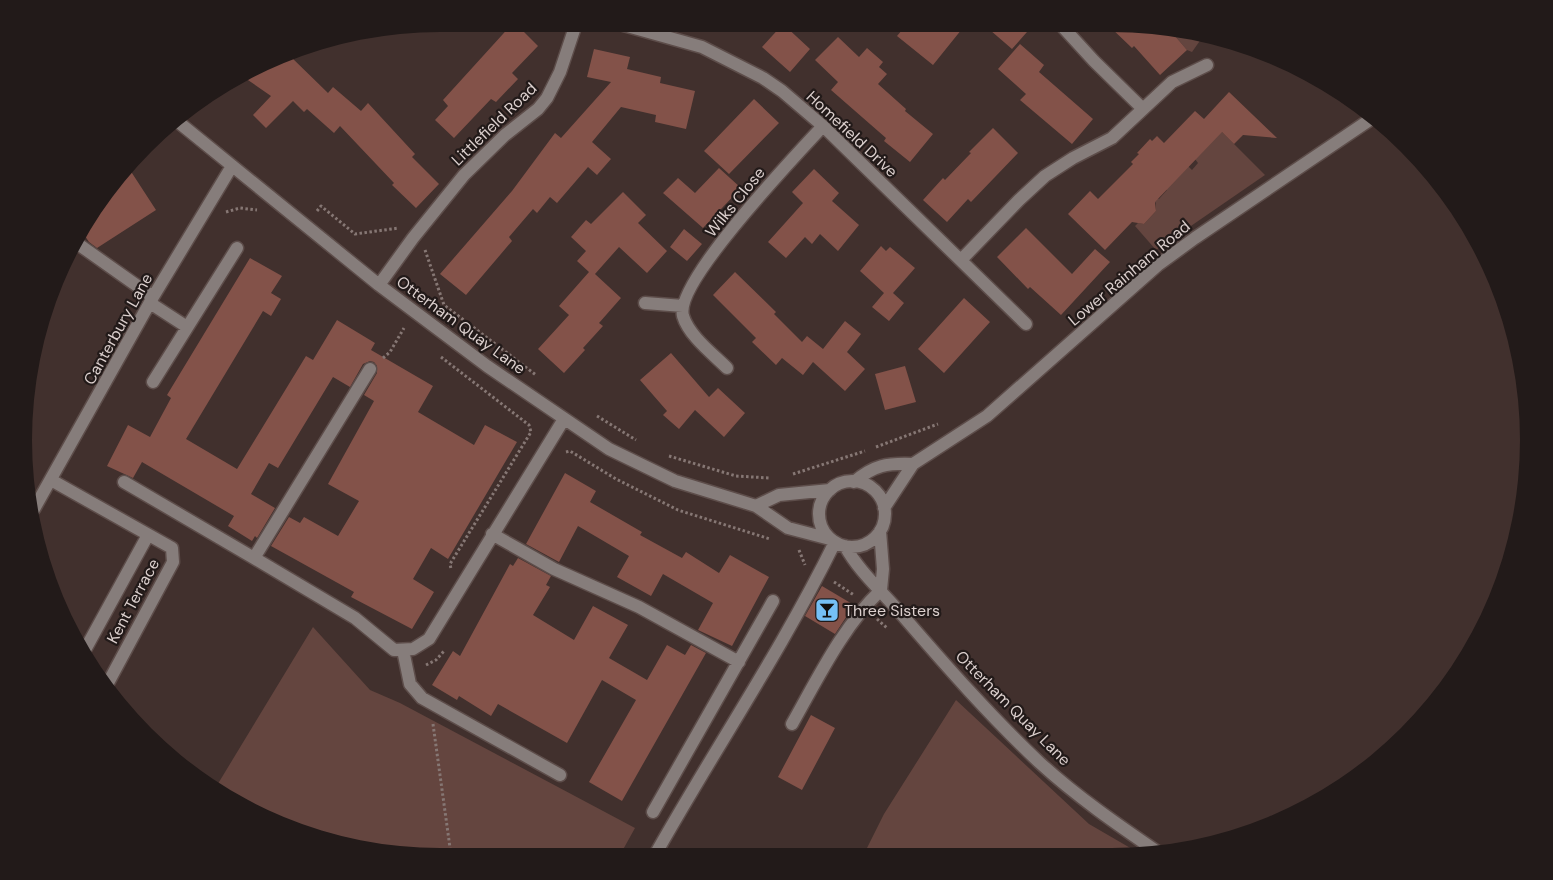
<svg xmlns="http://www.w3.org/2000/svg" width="1553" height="880" font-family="'DM Sans',sans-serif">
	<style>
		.green { fill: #64453f }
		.building { fill: #835249 }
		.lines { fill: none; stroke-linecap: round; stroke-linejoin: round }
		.minor-casing { stroke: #5d4d4a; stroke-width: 15 }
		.path { stroke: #867774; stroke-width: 3; stroke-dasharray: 2.5 2.5; stroke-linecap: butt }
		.minor { stroke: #867d7b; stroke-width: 12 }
		.labels { text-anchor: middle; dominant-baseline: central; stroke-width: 4.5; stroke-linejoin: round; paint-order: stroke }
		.street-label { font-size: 16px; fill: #dbcfcd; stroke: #221a19 }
		.poi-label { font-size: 16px; fill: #dbcfcd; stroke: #221a19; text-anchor: start }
	</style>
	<rect width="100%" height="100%" fill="#41302d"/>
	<path class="green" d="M1169,29L1204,35L1192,52L1187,50Z
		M1221,131L1265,175L1156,250L1135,226L1138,223L1144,224L1156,211V203L1140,188L1159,199L1167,190L1159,183L1181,159L1192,170L1198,163L1195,159Z
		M313,627L370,690L400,703L635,828L620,855H413L306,834L232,800L216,787Z
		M956,700L1089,824L1139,853L864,854L884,814Z"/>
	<path class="building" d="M512,24H516L538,46L512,73L518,79L496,102L491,99L454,138L435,120L448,106L443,100Z
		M783,24L810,49L790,72L762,47Z
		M907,24H966L933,65L897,36Z
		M983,24H1034L1012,49Z
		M1108,25H1140L1169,29L1187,50L1160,75L1134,46L1132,48Z
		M838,37L859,57L867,48L883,62L879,67L887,74L878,84L906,109L905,111L933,134L910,162L884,141L886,138L831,90L838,82L815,60Z
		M1020,44L1044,65L1039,72L1093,119L1072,144L1020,100L1026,94L998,69Z
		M594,49L630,57L627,69L661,77L660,83L695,91L686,129L655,122L656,115L621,107L592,142L611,159L597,175L588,167L557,203L550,197L537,213L533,209L509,237L512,241L466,295L440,274L512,191L555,133L561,138L611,82L587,77Z
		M289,55L328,93L333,87L361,111L368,103L415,154L412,157L439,184L416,208L392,185L394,183L340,126L334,133L307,109L304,112L293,101L266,128L253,115L271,96L245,78Z
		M1229,92L1277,138L1243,135L1234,144L1222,132L1155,202L1156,211L1144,224L1132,222L1105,250L1068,214L1090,191L1098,199L1133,164L1131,162L1139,154L1137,153L1150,139L1152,141L1157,136L1164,143L1195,111L1204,119Z
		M754,99L779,123L729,174L704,151Z
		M993,128L1018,153L971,202L968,199L947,222L923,200L943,178L945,180L971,153L969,152Z
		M719,168L741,188L703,228L663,193L678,178L695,193Z
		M814,169L839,193L832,201L859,225L838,251L820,234L812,244L805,237L786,258L768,242L803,203L792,192Z
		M130,170L156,210L97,248L89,242L83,233L94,209Z
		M623,192L646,215L638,223L667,251L647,273L619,247L595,274L621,298L599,323L603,326L583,348L585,350L564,373L538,349L569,315L559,306L589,272L577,261L586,251L571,237L586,220L591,224Z
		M1026,228L1072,274L1095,249L1110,262L1061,315L1030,287L1028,289L997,257Z
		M684,229L702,244L687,261L670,247Z
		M881,246L886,251L890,247L915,268L893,293L904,303L889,321L872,307L884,293L860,271Z
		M250,258L282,276L271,293L281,299L271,316L263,311L186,439L237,469L306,356L313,360L337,320L375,343L371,350L433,386L418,412L474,445L485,425L517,442L448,559L431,548L413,579L434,592L412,629L351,597L354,592L271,546L289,517L300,523L304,517L338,536L359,501L328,484L374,401L364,395L377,373V366L374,362L370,361L363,364L350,387L333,377L278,468L269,463L251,494L275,508L257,538L255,536L252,541L228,526L234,516L142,462L133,478L107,466L128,425L150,437L171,398L167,395Z
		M735,272L776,312L774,314L802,342L807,336L823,349L845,321L861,334L847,352L865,369L845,391L813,362L803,375L782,358L776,365L752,342L756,338L713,295Z
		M964,298L990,322L944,373L918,349Z
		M671,353L709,397L718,388L745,413L724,437L695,410L679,429L663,415L667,411L640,380Z
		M905,366L916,402L885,410L875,374Z
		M565,473L596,491L590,502L642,532L640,535L682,558L686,552L719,573L730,555L769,577L732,646L698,630L713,603L663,574L651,596L617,577L629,556L578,526L559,562L526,544Z
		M518,558L551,576L546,585L550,587L533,615L574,640L593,606L628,625L609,658L647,680L667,645L685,655L691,645L706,653L622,801L589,782L636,700L602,680L567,743L498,704L491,716L459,696L457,700L432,685L453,651L460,656L510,564L513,566Z
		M822,586L854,605L835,634L805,616Z
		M811,715L835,728L802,790L778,777Z"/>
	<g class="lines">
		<g class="minor-casing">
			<path id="minor" d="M620,24L702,47L763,78L782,91L823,126L1026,324
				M1061,25L1094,61L1143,109
				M177,121L379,285L487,366L609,449L675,481L756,506L788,528L830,539
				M78,244L153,297
				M961,260L1019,200L1045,176L1073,158L1112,138L1172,82L1207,65
				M379,285L413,238L464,175L505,135L538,109L547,98L560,72L576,24
				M150,303L187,327
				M645,303L683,306
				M727,368C713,354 689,336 683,316C674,283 798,153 823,126
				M370,369L254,558L355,618L394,650L413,649L429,639L564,419
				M153,382L237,248
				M51,480L172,548L173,562L108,683
				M819 514a33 33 0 1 1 66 0a33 33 0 1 1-66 0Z
				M124,482L254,558
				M854,482C874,465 887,463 913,464
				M756,506L779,495L830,490
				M884,508L913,464L987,416L1158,265L1195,238L1374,117
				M34,509L153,297L232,166
				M880,531L883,569L881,590
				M492,534L554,569L639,607L739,662
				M845,546C860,573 883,592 903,616C947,667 991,717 1040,763C1076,796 1118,825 1159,853
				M86,648L148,535
				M403,650L410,684L422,698L560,775
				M792,724C818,678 843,626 881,590
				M653,812L773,601
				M655,855C714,750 782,650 835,542"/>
		</g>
		<path class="path" d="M317,211L321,206L355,234L399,228
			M226,212L240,208L257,210
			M425,250L444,305L536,375
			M441,357L529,425L531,432L450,564L451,569
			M383,358L390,352L404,328
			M597,416L636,440
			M876,447L938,424
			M566,452L570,451L616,479L678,510L770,539
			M669,456L736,476L769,478
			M793,474L865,451
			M799,550L805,565
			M834,582L854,595
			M877,619L887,628
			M426,665L436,660L444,651
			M433,724L451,855"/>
		<use href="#minor" class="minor"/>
	</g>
	<defs>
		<g id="bar-square" transform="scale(1.25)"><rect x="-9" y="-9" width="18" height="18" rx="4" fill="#75c0f6" stroke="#221a19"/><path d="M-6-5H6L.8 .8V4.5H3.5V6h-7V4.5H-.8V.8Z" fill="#111"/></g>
	</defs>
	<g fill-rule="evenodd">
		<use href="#bar-square" x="827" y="610"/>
	</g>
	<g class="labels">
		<g class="street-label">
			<text transform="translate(494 124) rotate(-44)">Littlefield Road</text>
			<text transform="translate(852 134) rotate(43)">Homefield Drive</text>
			<text transform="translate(735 202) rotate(-51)">Wilks Close</text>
			<text transform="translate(1129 273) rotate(-40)">Lower Rainham Road</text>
			<text transform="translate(461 325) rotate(36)">Otterham Quay Lane</text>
			<text transform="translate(118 329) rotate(-61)">Canterbury Lane</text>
			<text transform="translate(133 601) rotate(-62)">Kent Terrace</text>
			<text transform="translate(1013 708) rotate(45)">Otterham Quay Lane</text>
		</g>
		<g class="poi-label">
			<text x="844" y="610">Three Sisters</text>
		</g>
	</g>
	<path d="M0 0H1553V880H0ZM440 32H1112A408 408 0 0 1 1520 440V440A408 408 0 0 1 1112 848H440A408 408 0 0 1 32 440V440A408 408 0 0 1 440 32Z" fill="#221a19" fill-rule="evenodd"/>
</svg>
